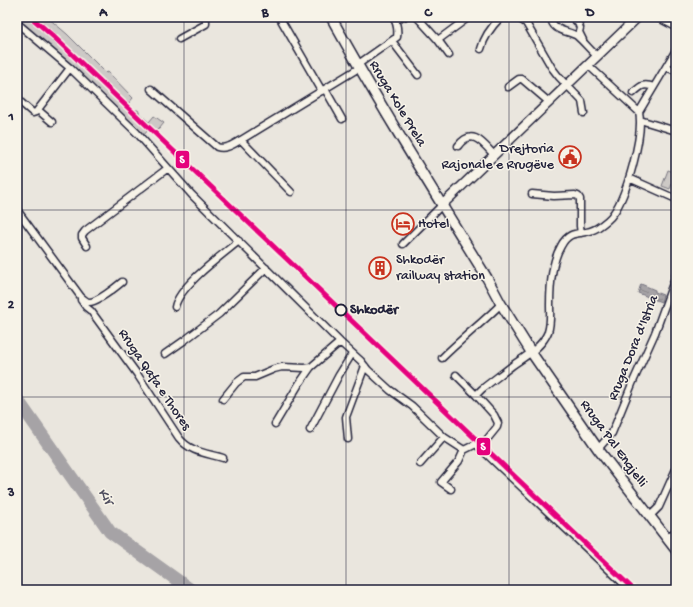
<svg xmlns="http://www.w3.org/2000/svg" width="693" height="607" font-family="'Gochi Hand',sans-serif">
	<style>
		.grass { fill: #cdc9c6; stroke: #787680 }
		.water { fill: url(#water-ripples); stroke: #716f7b }
		.lines { fill: none; stroke-linecap: round; stroke-linejoin: round }
		.river { stroke: #a6a3a6; stroke-width: 13 }
		.minor-casing { stroke: #22223b; stroke-width: 9 }
		.tertiary-casing { stroke: #22223b; stroke-width: 11 }
		.secondary-casing { stroke: #22223b; stroke-width: 12 }
		.minor { stroke: #f7f3e8; stroke-width: 6 }
		.tertiary { stroke: #f7f3e8; stroke-width: 8 }
		.secondary { stroke: #f7f3e8; stroke-width: 9 }
		.rail-1-casing { stroke: #f7f3e8; stroke-width: 8 }
		.rail-1 { stroke: #e5007d; stroke-width: 5 }
		.grid { fill: none; stroke: #22223b; stroke-width: 1; stroke-opacity: 0.55 }
		.stop-dot { fill: #f7f3e8; stroke: #22223b; stroke-width: 2 }
		.labels { text-anchor: middle; dominant-baseline: central; stroke-width: 3; stroke-linejoin: round; paint-order: stroke }
		.street-label { font-size: 14px; fill: #22223b; stroke: #f7f3e8 }
		.poi-label { font-size: 14px; fill: #22223b; stroke: #f7f3e8; text-anchor: start }
		.stop-label { font-size: 14px; font-weight: bold; fill: #22223b; stroke: #f7f3e8; text-anchor: start }
		.water-label { font-size: 15px; font-style: italic; fill: #504f60; stroke: #f7f3e8 }
		.line-badge { stroke: #f7f3e8; stroke-width: 1.5 }
		.badge-label { font-size: 11px; text-anchor: middle; font-weight: bold; fill: #fff }
		.neatline { fill: none; stroke: #22223b; stroke-width: 1.5 }
		.grid-label { font-size: 13px; text-anchor: middle; font-weight: bold; fill: #22223b }
	</style>
	<defs>
		<pattern id="water-ripples" width="26" height="14" patternUnits="userSpaceOnUse"><rect width="26" height="14" fill="#a6a3a6"/><path d="M2 4q2-2 4 0t4 0M15 11q2-2 4 0t4 0" fill="none" stroke="#878488"/></pattern>
	</defs>
	<rect width="100%" height="100%" fill="#eae6de"/>
	<filter id="ink" filterUnits="userSpaceOnUse"><feTurbulence type="fractalNoise" baseFrequency=".025" numOctaves="2"/><feDisplacementMap in="SourceGraphic" scale="8" xChannelSelector="R" yChannelSelector="G"/><feConvolveMatrix kernelMatrix="1 2 1 2 8 2 1 2 1" color-interpolation-filters="sRGB"/></filter>
	<g filter="url(#ink)">
		<path class="grass" d="M17,17H27L49,35L148,128L149,129L143,136C102,95 60,56 17,18Z
			M35,17H47L67,34L106,73L108,72L133,98L128,104L134,110H138L140,114L149,122L154,116L164,123L159,129L156,130L126,104V102L88,65Z
			M668,170L676,173L670,189L662,186Z"/>
		<path class="water" d="M641,284L655,290V292L663,295L661,302L638,293Z"/>
		<g class="lines">
			<path class="river" d="M17,399L110,532L191,590"/>
			<g class="minor-casing">
				<path id="minor" d="M417,17L438,40L449,55
					M517,17L526,23L552,68L559,77L582,101L584,113
					M551,17C552,32 567,30 577,36C584,42 590,50 597,56
					M572,17L578,23L580,28L579,32L583,40
					M657,17L676,27
					M281,20L322,91
					M395,20L404,17
					M17,23L70,68L137,133L192,195L340,342L361,361L368,370L390,390L412,406L444,437L464,450L476,444C527,493 579,540 630,590
					M179,39L206,24V21L205,17
					M438,40L469,17
					M392,41L418,75
					M481,49C484,37 492,26 501,17
					M357,65L397,37C398,30 397,23 393,17
					M666,67L676,71
					M508,87L519,79H522L549,102
					M151,89L217,147C226,150 233,144 241,140L359,68
					M325,89L342,119
					M633,93C641,86 643,83 654,87
					M17,99L33,113L36,112L70,68
					M38,110L52,122
					M639,112L676,50
					M640,120L676,131
					M241,140L291,192
					M458,146C472,127 483,143 494,155
					M629,178L676,199
					M532,194L554,196L575,195L578,196L580,199V226L581,233
					M17,210L81,297C84,299 86,302 89,302C97,302 116,287 122,282
					M403,244L442,205
					M87,246L82,238V235L85,231L168,168
					M81,297V300L86,307L91,311L137,374L179,438C190,452 206,453 223,458
					M175,307C179,286 222,255 239,241
					M165,354L185,340L219,314L266,268
					M442,358C461,339 482,323 501,304
					M456,375L476,395L482,389C492,381 503,373 513,365C526,356 542,347 548,332C551,323 550,313 550,305C550,287 552,261 561,246C571,227 583,237 597,228C603,224 610,219 613,214C627,195 644,134 639,112L588,65
					M476,395L494,415L498,423L497,427L480,448
					M223,399L236,383L244,377H255L274,369L282,367L305,368L311,367L340,342
					M275,424L299,384L311,367
					M310,430L339,375L352,354
					M348,439L346,417L365,366
					M598,449L612,433L632,384L655,333L676,275
					M420,464L444,437
					M451,489L441,482L459,461L464,450
					M650,516L659,507L676,469
					M668,539L676,530"/>
			</g>
			<g class="tertiary-casing">
				<path id="tertiary" d="M442,205L638,17"/>
			</g>
			<g class="secondary-casing">
				<path id="secondary" d="M331,17C380,106 434,192 487,278L501,304L531,352L598,449L676,550"/>
			</g>
			<use href="#minor" class="minor"/>
			<use href="#tertiary" class="tertiary"/>
			<use href="#secondary" class="secondary"/>
			<g class="rail-1-casing">
				<path id="rail-1" d="M31,17L54,37L634,590"/>
			</g>
			<use href="#rail-1" class="rail-1"/>
		</g>
	</g>
	<path class="grid" d="M184,17V590M346,17V590M509,17V590M17,210H676M17,397H676"/>
	<defs>
		<g id="civic-ring" transform="scale(1.15)"><circle r="9.5" fill="#f7f3e8" stroke="#c8321e" stroke-width="1.5"/><path d="M-.6-6.5H3V-4.5H.6V-3L4-1V1h2V6H-6V1h2V-1L-.6-3ZM-1.2 2.5V6h2.4V2.5Z" fill="#c8321e"/></g>
		<g id="hotel-ring" transform="scale(1.15)"><circle r="9.5" fill="#f7f3e8" stroke="#c8321e" stroke-width="1.5"/><path d="M-6-4.5h1.5V1H6V5H4.5V3h-9V5H-6ZM-4 0a1.8 1.8 0 1 1 3.6 0ZM.5 0V-2.5h3Q6-2.5 6 0Z" fill="#c8321e"/></g>
		<g id="building-ring" transform="scale(1.15)"><circle r="9.5" fill="#f7f3e8" stroke="#c8321e" stroke-width="1.5"/><path d="M-4-6H4V6H1V3H-1V6H-4ZM-2.5-4.3h1.7v1.8h-1.7ZM.8-4.3h1.7v1.8H.8ZM-2.5-1h1.7V.8h-1.7ZM.8-1h1.7V.8H.8Z" fill="#c8321e"/></g>
	</defs>
	<g fill-rule="evenodd">
		<use href="#civic-ring" x="570" y="157"/>
		<use href="#hotel-ring" x="403" y="224"/>
		<use href="#building-ring" x="380" y="268"/>
	</g>
	<circle class="stop-dot" cx="341" cy="310" r="5.5"/>
	<g class="labels">
		<g class="street-label">
			<text transform="translate(397 104) rotate(59)">Rruga Kole Prela</text>
			<text transform="translate(634 348) rotate(-68)">Rruga Dora d'Istria</text>
			<text transform="translate(154 380) rotate(56)">Rruga Qafa e Thores</text>
			<text transform="translate(613 444) rotate(54)">Rruga Pal Engjelli</text>
		</g>
		<g class="poi-label">
			<text x="554" y="149" text-anchor="end">Drejtoria<tspan x="554" dy="16">Rajonale e Rrugëve</tspan></text>
			<text x="418" y="224">Hotel</text>
			<text x="396" y="260">Shkodër<tspan x="396" dy="16">railway station</tspan></text>
		</g>
		<g class="stop-label">
			<text x="350" y="310">Shkodër</text>
		</g>
		<g class="water-label">
			<text transform="translate(105 497) rotate(55)">Kir</text>
		</g>
	</g>
	<g class="line-badge">
		<rect x="175" y="150" width="15" height="19" rx="4" fill="#e5007d"/>
		<rect x="476" y="437" width="15" height="19" rx="4" fill="#e5007d"/>
	</g>
	<g class="badge-label">
		<text x="182" y="163">S</text>
		<text x="483" y="450">S</text>
	</g>
	<rect width="693" height="607" fill="none" stroke="#f7f3e8" stroke-width="44"/>
	<rect x="22" y="22" width="649" height="563" class="neatline"/>
	<g class="grid-label">
		<text x="103" y="16">A</text>
		<text x="265" y="16">B</text>
		<text x="428" y="16">C</text>
		<text x="590" y="16">D</text>
		<text x="11" y="120">1</text>
		<text x="11" y="308">2</text>
		<text x="11" y="496">3</text>
	</g>
</svg>
